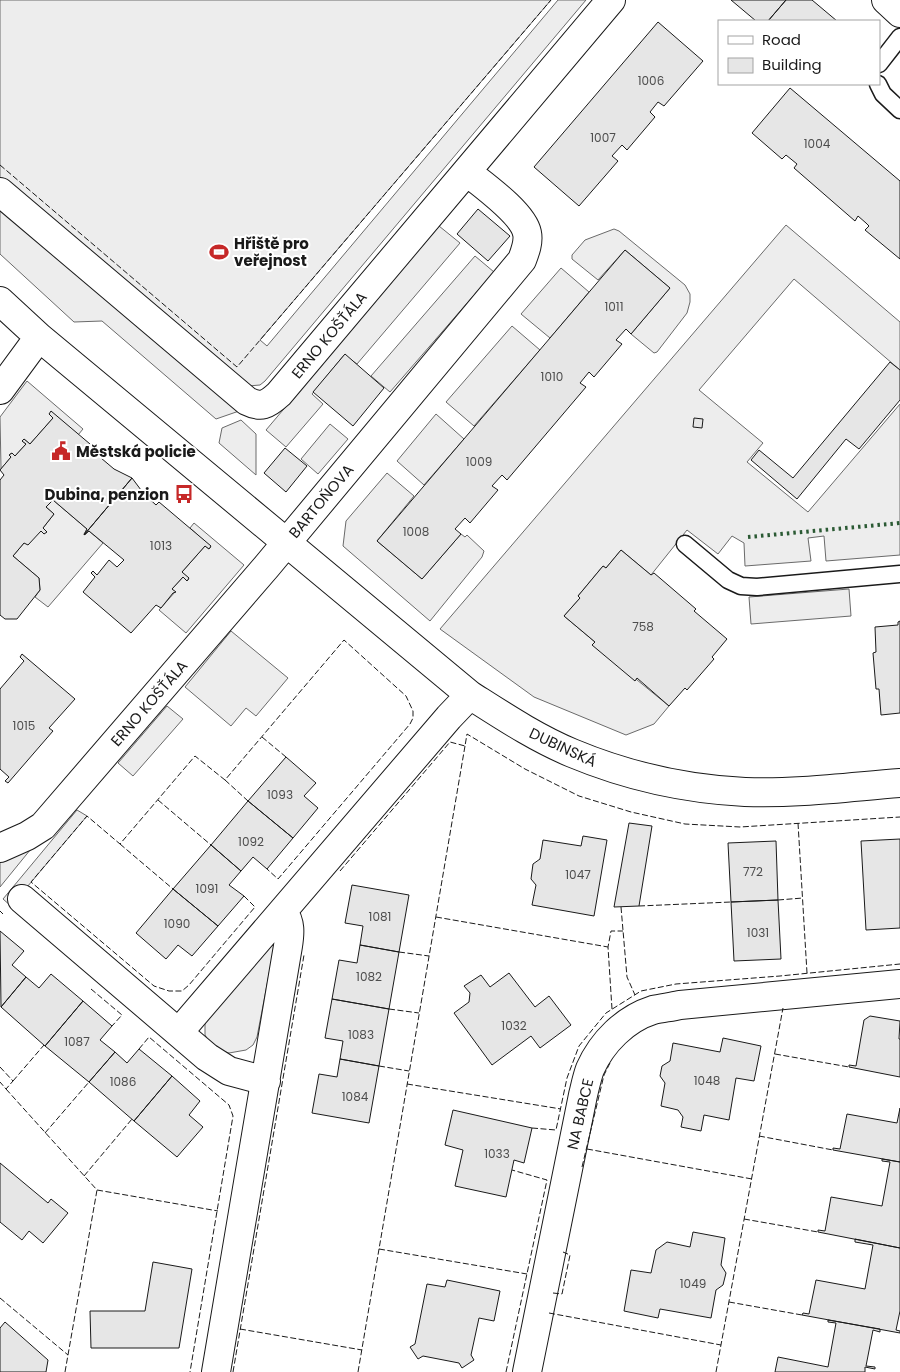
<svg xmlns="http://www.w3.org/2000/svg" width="900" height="1372" font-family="Poppins,sans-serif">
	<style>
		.built { fill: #ededed; stroke: #6a6a6a }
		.building { fill: #e6e6e6; stroke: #1a1a1a }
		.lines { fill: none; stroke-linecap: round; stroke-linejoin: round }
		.service-casing { stroke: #1a1a1a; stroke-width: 19 }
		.minor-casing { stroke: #1a1a1a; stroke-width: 30 }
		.service { stroke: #fff; stroke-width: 16 }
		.minor { stroke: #fff; stroke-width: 28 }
		.hedge { stroke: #2b5a34; stroke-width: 4; stroke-dasharray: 2.5 4; stroke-linecap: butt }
		.fence { stroke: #1a1a1a; stroke-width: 1; stroke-dasharray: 6 2.5; stroke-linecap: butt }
		.labels { text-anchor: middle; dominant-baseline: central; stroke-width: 4; stroke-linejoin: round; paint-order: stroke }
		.number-label { font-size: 12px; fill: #4d4d4d }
		.poi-label { font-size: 15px; font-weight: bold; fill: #1a1a1a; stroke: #fff; text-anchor: start }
		.street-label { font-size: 15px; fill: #1a1a1a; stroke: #fff }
	</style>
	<rect width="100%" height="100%" fill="#fff"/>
	<path class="built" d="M0,0H551L260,340L267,346L558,0H586L265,381L260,385L248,386L0,179Z
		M0,204L242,410L216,419L102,321L74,322L0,254Z
		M786,225L900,322V370L794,279L699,390L763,443L747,462L808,512L900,404V555L826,561L824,536L808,538L811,561L745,566L744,543L732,536L718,554L687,530L651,575L621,550L606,568L603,566L578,596L580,598L564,616L595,642L593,644L669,706L654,724L626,735L534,697L440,629Z
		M439,226L460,243L357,364L344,355L312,394L323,404L286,447L266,430Z
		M614,229L619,231L685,285L690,294V302L687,313L657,352L654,353L631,334L670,288L625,250L598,280L572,259V255L585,240Z
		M475,256L494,272L390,392L371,376Z
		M561,268L589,292L550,338L521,314Z
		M512,326L540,350L474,426L446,402Z
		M27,381L83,429L78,435L51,412L49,414L53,418L30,444L24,439L22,441L26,444L15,456L11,453L10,455L11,457L1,469L0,417Z
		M436,414L464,439L424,485L397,461Z
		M241,420L256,434V475L219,443L222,428Z
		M330,424L348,439L318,474L301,459Z
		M387,473L414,496L377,541L422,579L461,534L465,537L467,535L484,551L482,557L430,621L343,546L346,521Z
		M53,500L87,529L84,534L85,535L89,531L103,543L48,607L35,597L40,590L39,578L13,556L24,543L41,531L44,534L46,532L43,528L54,514L46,507Z
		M194,523L244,565L186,633L159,610L175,592L172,589L183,577L187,581L189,579L182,572L205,546L209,549L211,547L190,528Z
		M849,589L851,616L751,624L749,597Z
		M231,631L288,678L256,716L246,708L231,726L185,687Z
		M167,706L183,719L133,776L118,763Z
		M77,810L87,816L11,906L3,899Z
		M35,844L0,887V861Z
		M272,943L274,948L257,1037L253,1045L246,1050L229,1053L222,1051L210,1043L205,1035V1021Z"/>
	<path class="building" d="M731,0H786L768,21H756Z
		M786,0H812L837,21H768Z
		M658,22L703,61L664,106L658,102L650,112L655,117L627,150L622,145L612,156L618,161L579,206L534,167Z
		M790,88L900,181V259L865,230L869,226L866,223L858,216L855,221L794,168L797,164L786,155L782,159L752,133Z
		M478,209L510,236L488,261L457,234Z
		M625,250L670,288L631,334L626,329L616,340L622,344L594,377L589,372L580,383L586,387L507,480L502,475L492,486L498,490L470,523L465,518L455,529L461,534L422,579L377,541Z
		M345,354L384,388L353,426L313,392Z
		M890,362L900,370V400L859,449L846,439L797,499L751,460L759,450L793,478Z
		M51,411L103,455L101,458L114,469L132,478L84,535L87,529L53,500L46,507L54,514L43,528L47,532L44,534L41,531L28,545L24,543L13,556L39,578L40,590L17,619H5L0,615V480L4,475L0,470L11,457L9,455L12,453L15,456L26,444L22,441L24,439L30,444L53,418L49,414Z
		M694,418L703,419L702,428L693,427Z
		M285,448L307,466L286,492L264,473Z
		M132,478L144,494L156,505L159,502L211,546L209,549L205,546L182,572L189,578L187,581L183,577L172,589L176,592L173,593L161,608L156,605L131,633L83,592L95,577L91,573L93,571L97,575L109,560L117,567L124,560L89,531L84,535Z
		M621,550L651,575L654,573L696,609L694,611L727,639L712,657L714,659L687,690L685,688L669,706L637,678L635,681L592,645L595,642L564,616L580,598L578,596L603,566L606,568Z
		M900,621V713L881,715L879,689H876L873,653L876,652L875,627L898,625V622Z
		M22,654L75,699L49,728L53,731L8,783L5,781L9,777L0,769V689L24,661L20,657Z
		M286,757L316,783L304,796L318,808L293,838L248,801Z
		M248,801L293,838L267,869L253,857L241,871L211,845Z
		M629,823L652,826L639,906L614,907Z
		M583,836L607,840L594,916L532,905L536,885L531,879L533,864L540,859L543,840L581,846Z
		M900,839V928L866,930L861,841Z
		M776,841L778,900L731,902L728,843Z
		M211,845L241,871L229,885L244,896L218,926L173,889Z
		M352,885L409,895L399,952L360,945L363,926L345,923Z
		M173,889L218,926L192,956L178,945L166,959L136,933Z
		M778,900L781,959L734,961L731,902Z
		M0,931L24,951L12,965L26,977L1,1007Z
		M360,945L399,952L389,1009L332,999L339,960L357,963Z
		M509,973L535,1007L549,996L571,1025L540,1048L531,1036L492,1065L454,1013L469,1002L470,993L464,986L481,975L490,987Z
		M51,974L83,1001L45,1046L1,1007L26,977L39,988Z
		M332,999L389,1009L379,1066L340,1059L343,1041L325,1038Z
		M83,1001L112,1026L100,1040L115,1052L89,1082L45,1046Z
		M870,1016L900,1021L899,1039H900V1077L849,1067V1065L856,1066L864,1020Z
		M723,1038L761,1046L754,1081L736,1078L729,1120L704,1115L701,1131L681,1127L683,1117L678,1110L661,1106L665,1083L660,1076L662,1066L670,1061L673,1043L720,1052Z
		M139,1049L172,1076L134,1121L89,1082L115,1052L127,1063Z
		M340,1059L379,1066L369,1123L312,1113L319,1074L337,1077Z
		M172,1076L200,1101L189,1115L203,1127L177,1157L134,1121Z
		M900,1108V1162L833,1150V1148L840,1149L847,1114L897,1123Z
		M453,1110L532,1128L524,1163L514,1160L506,1197L455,1186L463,1150L445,1145Z
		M882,1159L900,1162V1248L818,1232V1230L825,1231L831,1197L882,1206L890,1162L882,1161Z
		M0,1163L48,1203L51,1199L68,1213L43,1243L29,1231L22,1240L0,1222Z
		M693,1232L725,1238L721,1265L726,1273L723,1285L716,1290L711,1318L660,1309L658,1318L624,1311L631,1270L651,1273L656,1250L667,1242L690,1247Z
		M855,1239L900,1248V1311L896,1330L900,1331V1333L802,1315L803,1313L809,1314L816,1280L865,1289L873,1245L855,1242Z
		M153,1262L192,1269L179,1348H91L90,1311H145Z
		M447,1280L500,1291L494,1321L479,1318L471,1355L474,1360L462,1368L459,1363L423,1356L418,1359L410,1347L415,1344L427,1284L445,1287Z
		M828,1320L880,1329V1332L873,1330L866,1366L875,1367V1369L865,1367V1372H775L778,1357L828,1367L836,1323L828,1322Z
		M5,1322L48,1360L46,1372H0V1328Z"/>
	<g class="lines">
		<g class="service-casing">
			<path id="service" d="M879,64L900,37
				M878,84L883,94L900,110
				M685,544L728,580L741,586L757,587L900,574"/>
		</g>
		<g class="minor-casing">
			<path id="minor" d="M886,0L900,13
				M0,192L247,401C261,408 267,405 279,394L611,0
				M0,301L39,337L470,695C503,716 536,738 572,753C627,776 685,789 745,792C796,794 849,787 900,783
				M0,390L39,337
				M0,848L27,836L43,826L267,566L522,260C525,252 529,242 527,233C523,213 483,185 467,172
				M22,899L207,1057L229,1071L266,1081
				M179,1032L449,717L470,695
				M216,1372L288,946C290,933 291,923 283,911
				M527,1372L583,1095C585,1087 587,1077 590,1069C602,1042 625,1019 653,1010C662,1008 671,1007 680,1005L900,984"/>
		</g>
		<use href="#service" class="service"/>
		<use href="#minor" class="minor"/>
		<path class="hedge" d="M748,537L900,523"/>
		<path class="fence" d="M0,165L237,367L551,0
			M262,737L286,757
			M225,780L248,801
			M158,800L211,845
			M798,823L807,973
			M120,844L173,889
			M340,871L450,742L465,746L467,734L525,769L579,796L631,812L685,824L740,827L900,817
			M244,896L255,907L189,985L182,991H169L154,986L31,882L87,816L120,844L195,756L225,780L344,640L406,696L413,711V718L410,724L278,879L267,869
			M778,900L803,898
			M639,906L731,902
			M621,907L627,977L635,995
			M0,911L3,914
			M436,917L608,947
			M399,952L429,956
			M91,989L122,1015L112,1026
			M389,1009L419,1013
			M612,1009L608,947L611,931H623
			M139,1049L149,1037L229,1105L233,1116L190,1372
			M775,1054L849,1067
			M379,1066L409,1071
			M0,1067L13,1081L6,1089L0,1082
			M13,1081L44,1045
			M407,1084L561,1109
			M6,1089L97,1190L218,1211
			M532,1128L556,1130L567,1078L579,1046L606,1013L641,991L676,984L780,976L900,964
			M45,1133L89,1082
			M759,1136L833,1150
			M587,1149L752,1179
			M582,1167L604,1075L611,1061
			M84,1176L132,1119
			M744,1219L818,1232
			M379,1249L527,1274
			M553,1293L562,1294L570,1255L563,1252
			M0,1298L68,1355
			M729,1302L802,1315
			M549,1313L721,1345
			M240,1329L362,1350
			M65,1372L97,1190
			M233,1372L304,955
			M358,1372L465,746
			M506,1372L547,1180L512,1170
			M716,1372L783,1008"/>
	</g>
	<defs>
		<g id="stadium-bare" transform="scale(1.5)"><path d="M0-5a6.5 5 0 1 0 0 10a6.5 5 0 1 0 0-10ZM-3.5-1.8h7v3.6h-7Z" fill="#c62828" stroke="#fff" stroke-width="2.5" paint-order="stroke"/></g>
		<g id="civic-bare" transform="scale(1.5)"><path d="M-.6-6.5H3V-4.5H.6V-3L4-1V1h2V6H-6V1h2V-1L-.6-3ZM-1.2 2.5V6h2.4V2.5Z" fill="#c62828" stroke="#fff" stroke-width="2.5" paint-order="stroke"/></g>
		<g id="bus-bare" transform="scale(1.5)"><path d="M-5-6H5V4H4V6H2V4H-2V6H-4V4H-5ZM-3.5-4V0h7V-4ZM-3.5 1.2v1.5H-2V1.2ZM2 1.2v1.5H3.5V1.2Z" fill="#c62828" stroke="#fff" stroke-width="2.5" paint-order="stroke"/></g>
	</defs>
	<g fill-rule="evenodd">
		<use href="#stadium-bare" x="219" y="252"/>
		<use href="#civic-bare" x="61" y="451"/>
		<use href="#bus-bare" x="184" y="494"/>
	</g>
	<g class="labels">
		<g class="number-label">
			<text x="651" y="80">1006</text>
			<text x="603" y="137">1007</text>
			<text x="817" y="143">1004</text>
			<text x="614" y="306">1011</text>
			<text x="552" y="376">1010</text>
			<text x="479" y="461">1009</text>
			<text x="416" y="531">1008</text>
			<text x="161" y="545">1013</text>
			<text x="643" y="626">758</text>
			<text x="24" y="725">1015</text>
			<text x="280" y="794">1093</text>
			<text x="251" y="841">1092</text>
			<text x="753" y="871">772</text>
			<text x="578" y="874">1047</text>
			<text x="207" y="888">1091</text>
			<text x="380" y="916">1081</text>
			<text x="177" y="923">1090</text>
			<text x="758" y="932">1031</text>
			<text x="369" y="976">1082</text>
			<text x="514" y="1025">1032</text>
			<text x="361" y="1034">1083</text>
			<text x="77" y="1041">1087</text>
			<text x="707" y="1080">1048</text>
			<text x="123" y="1081">1086</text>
			<text x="355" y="1096">1084</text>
			<text x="497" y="1153">1033</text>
			<text x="693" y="1283">1049</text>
		</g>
		<g class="poi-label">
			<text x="234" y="243">Hřiště pro<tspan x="234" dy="17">veřejnost</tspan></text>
			<text x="76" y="451">Městská policie</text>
			<text x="169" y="494" text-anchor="end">Dubina, penzion</text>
		</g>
		<g class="street-label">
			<text transform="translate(329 335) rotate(-50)">ERNO KOŠŤÁLA</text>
			<text transform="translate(321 501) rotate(-50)">BARTOŇOVA</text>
			<text transform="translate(149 703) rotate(-49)">ERNO KOŠŤÁLA</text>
			<text transform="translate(563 747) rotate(25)">DUBINSKÁ</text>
			<text transform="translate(580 1114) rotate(-77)">NA BABCE</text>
		</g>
	</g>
	<rect x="718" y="20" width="162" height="65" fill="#ffffff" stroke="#a3a3a3"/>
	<rect x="728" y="36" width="25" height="8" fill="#ffffff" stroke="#a3a3a3"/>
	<text x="762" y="45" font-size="15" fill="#1a1a1a">Road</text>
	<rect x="728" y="58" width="25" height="15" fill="#e6e6e6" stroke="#a3a3a3"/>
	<text x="762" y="70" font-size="15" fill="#1a1a1a">Building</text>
</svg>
